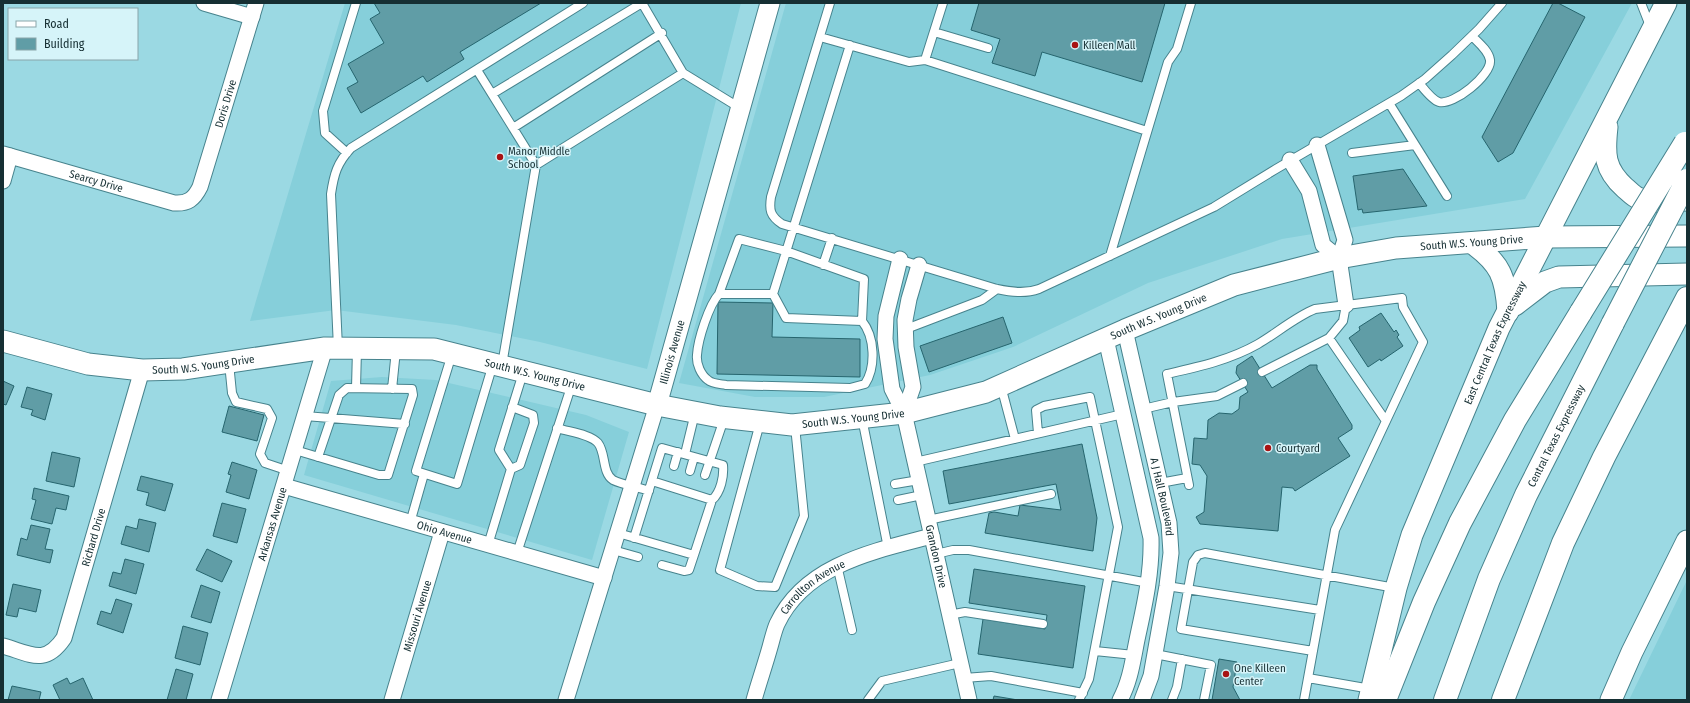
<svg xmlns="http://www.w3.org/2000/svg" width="1690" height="703" font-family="'Fira Sans Condensed',sans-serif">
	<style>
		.built { fill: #86cfda }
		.building { fill: #609da6; stroke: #26656e }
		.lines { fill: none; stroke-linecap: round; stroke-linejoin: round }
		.service-casing { stroke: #47838d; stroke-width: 10 }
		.minor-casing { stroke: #47838d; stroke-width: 17 }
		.tertiary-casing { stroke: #47838d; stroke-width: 21 }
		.secondary-casing { stroke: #47838d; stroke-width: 23 }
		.motorway-casing { stroke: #47838d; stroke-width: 24 }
		.service { stroke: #fff; stroke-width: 8 }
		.minor { stroke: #fff; stroke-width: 15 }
		.tertiary { stroke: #fff; stroke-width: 19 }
		.secondary { stroke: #fff; stroke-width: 21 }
		.motorway { stroke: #fff; stroke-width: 22 }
		.motorway-bridge-casing { stroke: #47838d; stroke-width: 24; stroke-linecap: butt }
		.motorway-bridge { stroke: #fff; stroke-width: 22 }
		.poi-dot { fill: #a81313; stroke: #d6f4f9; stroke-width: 1.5 }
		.labels { text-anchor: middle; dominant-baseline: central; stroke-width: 3; stroke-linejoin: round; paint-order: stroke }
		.poi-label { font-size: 11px; fill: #162f33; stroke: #d6f4f9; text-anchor: start }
		.street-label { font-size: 11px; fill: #162f33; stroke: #d6f4f9 }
	</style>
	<rect width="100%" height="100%" fill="#9bd9e3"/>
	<path class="built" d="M345,3H741L647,369L540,342L456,325L336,310L250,321Z
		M786,3H1632L1525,199L1282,239L1148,283L1013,347L930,375L824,397H755L679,383Z
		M382,377L436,380L586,415L629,432L592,560L304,475L331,381Z
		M1687,580V700H1629Z"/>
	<path class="building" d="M374,3H541L460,52L464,59L427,82L423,76L361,113L347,88L358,82L348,64L384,43L370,19L380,13Z
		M979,3H1165L1142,82L1042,52L1035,76L992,63L1000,39L971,30Z
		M1553,3H1558L1585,17L1513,153L1498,162L1482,137Z
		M1403,169L1427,206L1363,213L1362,209L1358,210L1353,176Z
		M718,302L773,303L772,337L860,339V377L717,374Z
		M1381,313L1394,332L1396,330L1399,335L1397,337L1403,346L1381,361L1380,359L1368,367L1349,338L1360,330L1359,327Z
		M1003,317L1012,343L929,372L920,346Z
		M1252,356L1272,388L1310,365H1317V369L1352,425V429L1338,438L1350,456L1295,491L1293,488L1282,487L1278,531L1200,524L1196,517L1204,512L1207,476L1200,465L1192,464L1194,438L1207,439L1208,420L1219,413L1232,414L1239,409L1240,397L1248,392L1236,373L1237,366Z
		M3,381L14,386L6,405L3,404Z
		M27,387L52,394L45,420L31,415L33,410L21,407Z
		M229,406L264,415L257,441L222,432Z
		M1082,444L1097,518L1093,551L985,533L989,513L994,512L1018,516L1020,505L1061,510L1056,484L949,504L943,471Z
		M52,452L80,458L74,487L46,481Z
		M232,462L257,470L249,499L226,492L231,475L228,474Z
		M141,476L173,484L165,511L146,505L149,493L137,490Z
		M34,488L69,496L66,510L56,508L52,524L31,519L36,500L32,499Z
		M222,503L246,509L237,543L213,536Z
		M139,519L156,523L149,552L121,544L126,526L137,529Z
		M31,525L50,529L45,549L53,550L50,563L17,555L21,538L27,540Z
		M207,549L232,561L222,582L196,570Z
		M125,559L144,564L136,594L109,586L113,572L121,574Z
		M974,569L1085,586L1073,668L978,654L983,619L1045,629L1047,615L969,603Z
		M13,584L41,590L36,612L19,608L17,617L6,615Z
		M201,585L220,592L211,623L191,617Z
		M116,599L132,604L123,633L97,624L101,611L111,614Z
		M183,626L208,633L200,665L175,658Z
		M1219,659L1237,662L1233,687L1240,700H1212Z
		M176,669L193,674L186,700H167Z
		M67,678L70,684L83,678L93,700H60L53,685Z
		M12,686L41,692L39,700H8Z
		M994,696L1018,700H993Z"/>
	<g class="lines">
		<g class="service-casing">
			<path id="service" d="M642,3L683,73L740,108
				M830,3L771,197C769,210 770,216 782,224L997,289C1011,292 1025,294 1039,289L1214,207L1276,169L1401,96L1425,79L1452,55L1479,29L1502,3
				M1641,3L1650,26
				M934,32L988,48
				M820,37L909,62L925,60L1147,131
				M850,45L773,294L786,318L862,321L864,279L786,251L739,239L719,294C709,305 698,339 697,355C696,364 701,375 708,380C712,384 721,384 726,385L850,388L865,384C876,367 875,337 862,321
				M925,60L943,3
				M477,70L536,165L502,365
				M1419,83C1424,89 1432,100 1439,102C1453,106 1492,75 1490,60C1489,51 1478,42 1472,36
				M492,94L642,3
				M1389,103L1447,196
				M513,128L662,33
				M347,153L325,133L323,111L356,3
				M1352,153L1415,145
				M536,165L683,73
				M1110,256L1168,62L1177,49L1191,3
				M823,265L832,238
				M719,294H773
				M906,329L982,300L997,289
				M1329,338L1386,421
				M338,348L331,194C334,174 337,163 351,148L583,3
				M452,354L416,471L457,484L493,364
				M229,363L232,393L236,402L267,409L272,418L260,454L265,463L289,471
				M1262,372L1329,338L1343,321L1346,305
				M1001,386L1015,439
				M356,388L357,349
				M392,389L396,350
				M1143,409L1173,402L1217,396L1243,383
				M305,416L405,424
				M862,418L888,548
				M760,423L720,570L757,586L775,587L804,516L795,426
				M557,428C569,432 590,434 598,443C606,453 602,473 613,480C623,485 638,487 649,491
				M1038,433L1036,410L1044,406L1090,397L1118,527L1089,679L1079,700
				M295,450L379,475H388L413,395L412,389L347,388L339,395L318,457
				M685,454L695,413
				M915,462L1123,414
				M674,466L678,452
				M511,469L520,465L534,423L533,415L512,407
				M690,471L694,457
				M705,475L724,419
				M652,481L712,500
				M1160,483L1187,478
				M895,484L919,480
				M1189,485L1167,374C1198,367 1230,360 1258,344C1277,333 1295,317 1315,309L1402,298L1403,307L1423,342L1335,530L1304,700
				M898,500L922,495
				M928,520L1051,494
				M410,523L424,474
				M618,533L694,555L712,500C721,492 724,476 723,465L662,448L634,538
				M488,545L511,469L499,450L523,373
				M613,550L638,557
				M517,553L572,384
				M936,554L953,550H969L1149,583
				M662,565L684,571L689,570L694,555
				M837,565L852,630
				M1167,586L1320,610
				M949,615L965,612L1043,624
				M1095,651L1134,655
				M1313,651L1181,629L1193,562L1198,555L1205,553L1395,588
				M1155,654L1211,665L1204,700
				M964,678L991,676L1083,693
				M1308,678L1371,689
				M868,700L882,681L960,663
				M1172,700L1177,687L1182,659"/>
		</g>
		<g class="minor-casing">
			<g id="minor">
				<path d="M204,3L252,17"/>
				<path d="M1317,145L1345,240L1339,258L1346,305"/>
				<path id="s1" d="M3,154L174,203C188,204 194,199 200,187L256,3"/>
				<path d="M1290,160L1309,191L1323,245L1339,258"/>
				<path d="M3,181L10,156"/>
				<path id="s2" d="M900,259L886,316L885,339L892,389L904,413L969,700"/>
				<path id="s3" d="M1125,330L1169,523L1171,553L1167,586L1151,676L1142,700"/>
				<path d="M1106,339L1151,538C1152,571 1145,603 1138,635C1133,658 1131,680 1120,700"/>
				<path d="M904,413L913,387L906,347L905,320L909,299L919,265"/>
				<path id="s4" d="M284,486L604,578"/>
				<path id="s5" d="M3,646C31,654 45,666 64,638L142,370"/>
				<path id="s6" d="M219,700L325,348"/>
				<path id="s7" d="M392,700L442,532"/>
				<path d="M566,700L657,405"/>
				<path id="s8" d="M754,700C759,682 765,665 770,647C772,640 774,631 777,624C805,564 875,551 932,536"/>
			</g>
		</g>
		<g class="tertiary-casing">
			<g id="tertiary">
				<path id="s9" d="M657,405L770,3"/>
			</g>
		</g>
		<g class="secondary-casing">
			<g id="secondary">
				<path d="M1607,127C1604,154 1604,169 1625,188C1629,191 1633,196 1638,198C1652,204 1672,200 1687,200"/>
				<path d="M1472,243C1500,263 1506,277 1508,312"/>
				<path d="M1515,305L1545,282L1559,277L1687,274"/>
				<path id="s10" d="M3,341L88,364L142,370L183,369L325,348L434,349L657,405L720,417L792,425L904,413L986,392L1125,330L1234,285L1339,258L1396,248L1546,237L1687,236"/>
				<path id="s11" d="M1369,700L1396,588L1412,535L1499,328L1666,3"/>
				<path d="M1611,700L1632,652L1687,541"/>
			</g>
		</g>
		<g class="motorway-casing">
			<g id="motorway">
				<path d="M1385,700L1424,602L1460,523L1515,420L1581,312"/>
				<path id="s12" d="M1445,700L1489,579L1526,495L1613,323"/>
				<path d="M1503,700L1563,543L1604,457L1687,298"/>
			</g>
		</g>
		<use href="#service" class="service"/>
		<use href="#minor" class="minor"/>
		<use href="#tertiary" class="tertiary"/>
		<use href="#secondary" class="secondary"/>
		<use href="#motorway" class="motorway"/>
		<g class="motorway-bridge-casing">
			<path id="motorway-bridge" d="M1581,312L1685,143
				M1613,323L1687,180"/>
		</g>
		<use href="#motorway-bridge" class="motorway-bridge"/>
	</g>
	<g class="poi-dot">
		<circle cx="1075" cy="45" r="4"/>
		<circle cx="500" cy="157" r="4"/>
		<circle cx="1268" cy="448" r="4"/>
		<circle cx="1226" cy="674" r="4"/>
	</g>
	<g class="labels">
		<g class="poi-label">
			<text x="1083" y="45">Killeen Mall</text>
			<text x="508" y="151">Manor Middle<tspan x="508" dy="13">School</tspan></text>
			<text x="1276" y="448">Courtyard</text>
			<text x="1234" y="668">One Killeen<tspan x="1234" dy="13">Center</tspan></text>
		</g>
		<g class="street-label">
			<text stroke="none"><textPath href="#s1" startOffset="298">Doris Drive</textPath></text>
			<text stroke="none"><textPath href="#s1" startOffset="97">Searcy Drive</textPath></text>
			<text stroke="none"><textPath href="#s10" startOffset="1512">South W.S. Young Drive</textPath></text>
			<text stroke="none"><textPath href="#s10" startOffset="1188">South W.S. Young Drive</textPath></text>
			<text stroke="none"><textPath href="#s11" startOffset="380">East Central Texas Expressway</textPath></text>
			<text stroke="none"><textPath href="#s9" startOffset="55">Illinois Avenue</textPath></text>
			<text stroke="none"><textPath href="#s10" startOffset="204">South W.S. Young Drive</textPath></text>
			<text stroke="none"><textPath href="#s10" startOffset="540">South W.S. Young Drive</textPath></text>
			<text stroke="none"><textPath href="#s10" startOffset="864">South W.S. Young Drive</textPath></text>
			<text stroke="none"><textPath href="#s12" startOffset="287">Central Texas Expressway</textPath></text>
			<text stroke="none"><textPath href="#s3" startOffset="171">A J Hall Boulevard</textPath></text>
			<text stroke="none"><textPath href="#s6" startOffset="184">Arkansas Avenue</textPath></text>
			<text stroke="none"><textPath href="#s4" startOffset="167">Ohio Avenue</textPath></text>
			<text stroke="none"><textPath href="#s5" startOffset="174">Richard Drive</textPath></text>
			<text stroke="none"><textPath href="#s2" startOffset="306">Grandon Drive</textPath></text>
			<text stroke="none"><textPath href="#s8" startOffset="132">Carrollton Avenue</textPath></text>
			<text stroke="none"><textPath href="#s7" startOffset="88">Missouri Avenue</textPath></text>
		</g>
	</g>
	<rect width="1690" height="703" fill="none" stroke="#162f33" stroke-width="8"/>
	<rect x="8" y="8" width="130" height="52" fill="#d6f4f9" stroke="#89a5aa"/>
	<rect x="16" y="21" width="20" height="6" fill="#ffffff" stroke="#89a5aa"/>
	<text x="44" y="28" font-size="12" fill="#162f33">Road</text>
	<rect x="16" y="38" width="20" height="12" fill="#609da6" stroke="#89a5aa"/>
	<text x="44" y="48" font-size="12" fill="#162f33">Building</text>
</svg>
